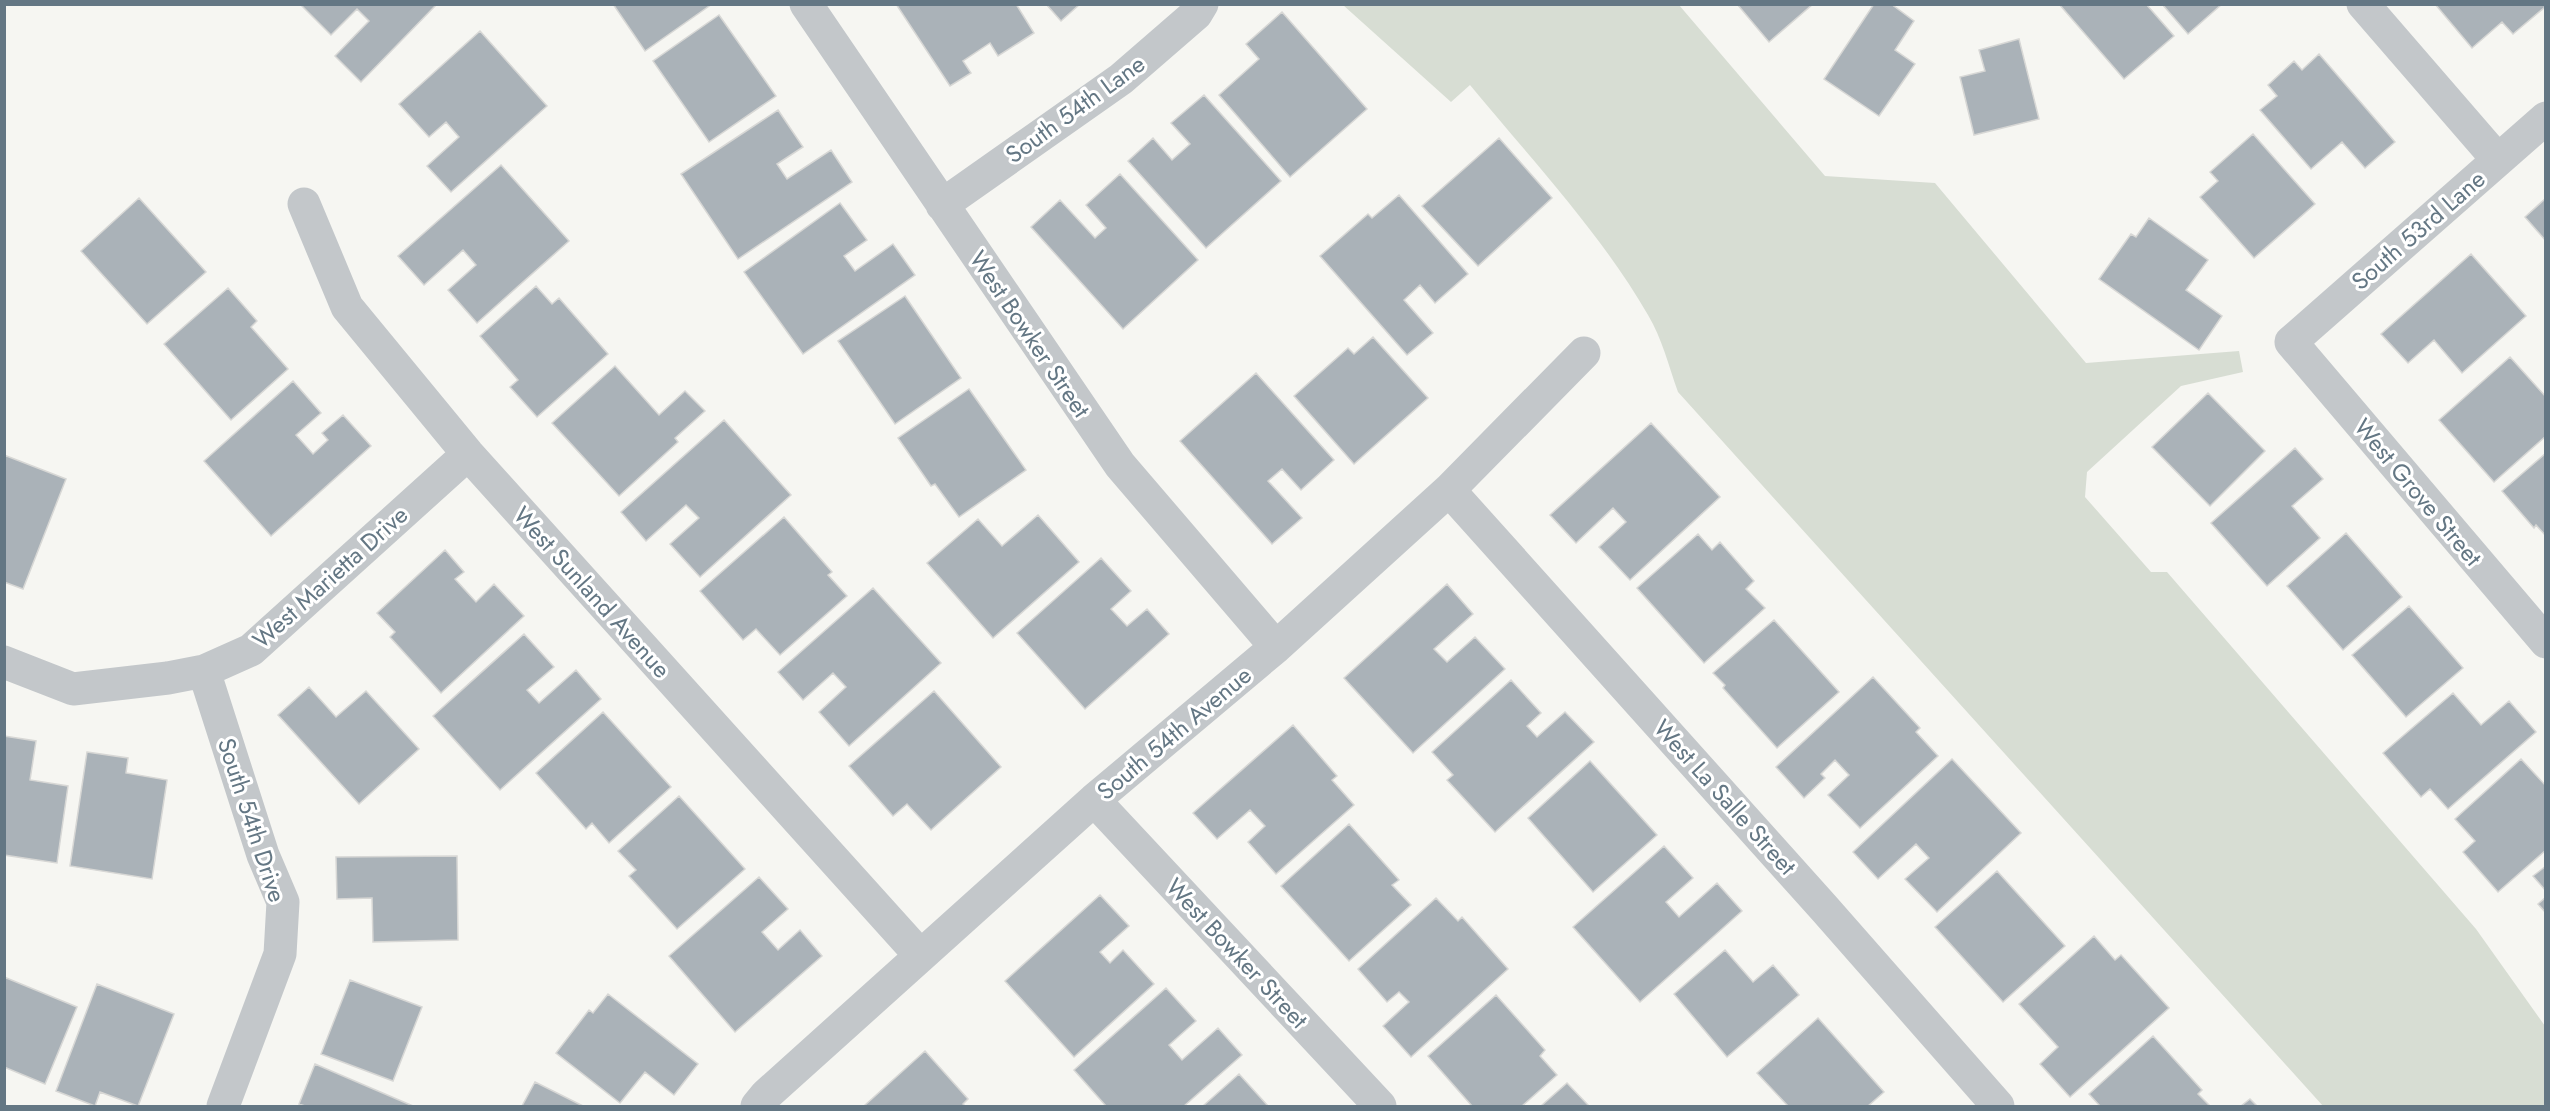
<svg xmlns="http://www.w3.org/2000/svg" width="2550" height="1111" font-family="Jost,sans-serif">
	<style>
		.green { fill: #d7ddd3 }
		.building { fill: #aab2b8; stroke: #d7d7d5; stroke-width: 1.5 }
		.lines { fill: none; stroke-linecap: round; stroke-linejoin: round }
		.minor { stroke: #c3c7ca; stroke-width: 33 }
		.labels { text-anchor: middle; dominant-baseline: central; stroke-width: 6; stroke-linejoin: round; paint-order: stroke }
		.street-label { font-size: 24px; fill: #647784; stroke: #fff }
	</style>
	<rect width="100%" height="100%" fill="#f6f6f2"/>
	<path class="green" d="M1343,5H1679L1825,176L1935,183L2086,363L2239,351L2243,372L2181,386L2087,472L2085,497L2151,572H2167L2476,929L2545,1026V1106H2323L1678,392C1669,367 1662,338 1648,315C1600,232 1531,159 1470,85L1451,102Z"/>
	<path class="building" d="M300,4H437L361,82L335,56L369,21L357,9L331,35Z
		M613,4H712L645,51Z
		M896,4H1016L1034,33L998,56L990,43L963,61L971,73L950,86Z
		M1046,4H1080L1061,21Z
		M1737,4H1813L1769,42Z
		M1874,4H1891L1914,21L1895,50L1915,64L1879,116L1824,79Z
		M2059,4H2146L2174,36L2124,79Z
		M2162,4H2222L2188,34Z
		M2435,4H2543L2545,7L2513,34L2502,22L2472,48Z
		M1282,12L1367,109L1290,177L1219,95L1259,59L1246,44Z
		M719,15L776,96L709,142L653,61Z
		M480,31L547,106L451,192L427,166L459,137L446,122L429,137L399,104Z
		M2019,39L2039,119L1974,135L1960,77L1985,71L1979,50Z
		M2319,54L2395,142L2365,168L2342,142L2311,169L2260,110L2277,96L2268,85L2294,61L2302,70Z
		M1204,95L1281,181L1206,248L1128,161L1153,138L1172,160L1190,144L1171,123Z
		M778,110L803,147L777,164L787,179L831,150L852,182L738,259L681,174Z
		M2253,134L2315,204L2254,258L2200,197L2218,181L2210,172Z
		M1499,138L1552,198L1478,266L1422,206Z
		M501,165L569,241L477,323L448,290L476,265L463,250L424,285L398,256Z
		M1120,174L1198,260L1123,329L1031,227L1060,200L1095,238L1106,228L1086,205Z
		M1399,195L1468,274L1435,303L1420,285L1404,300L1433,333L1407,355L1320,256L1368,214L1372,218Z
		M139,198L206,272L147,324L81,251Z
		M2546,198V241L2525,217Z
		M840,203L867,240L844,256L855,271L893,244L915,275L803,354L744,272Z
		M2149,218L2208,260L2186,290L2222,316L2199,350L2099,279L2131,234L2136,237Z
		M2471,254L2526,316L2462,373L2434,340L2408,363L2381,334Z
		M536,286L552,304L559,298L608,354L537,417L510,387L518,380L480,336Z
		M228,288L257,321L251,327L288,369L231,420L164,344Z
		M905,296L961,378L895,424L838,341Z
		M1373,337L1428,398L1354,464L1294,396L1348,348L1354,354Z
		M2510,357L2546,397V436L2494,482L2439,420Z
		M615,366L659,415L685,391L705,411L675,438L678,442L619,496L552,423Z
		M1256,373L1334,460L1301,490L1282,469L1268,481L1302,518L1272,544L1180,441Z
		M293,381L321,413L296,435L313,454L328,440L322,433L343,415L371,446L271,536L204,461Z
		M969,389L1026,470L959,517L935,484L931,486L898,438Z
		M2208,393L2265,451L2210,506L2152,447Z
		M724,420L791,495L700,577L670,544L699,518L686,505L646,541L621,512Z
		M1651,423L1720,497L1630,580L1599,547L1626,522L1613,508L1576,543L1550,515Z
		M2295,448L2323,479L2292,506L2320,538L2267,586L2211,523Z
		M2546,453V536L2536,525L2534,528L2502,491Z
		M4,455L66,479L23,589L4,582Z
		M1038,515L1079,562L993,638L927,563L978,519L1002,546Z
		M784,517L832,572L828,575L847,596L780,655L756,629L743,640L700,591Z
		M2346,533L2402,597L2343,650L2287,586Z
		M1698,534L1712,550L1720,542L1754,581L1746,589L1765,608L1704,663L1637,588Z
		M445,550L464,572L455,579L476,602L494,584L524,616L441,693L390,637L395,632L377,613Z
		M1101,558L1131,591L1111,609L1127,626L1147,609L1169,634L1085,709L1017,633Z
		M1447,584L1473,614L1434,649L1447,662L1475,637L1505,669L1413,753L1344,678Z
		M873,588L941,663L849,746L819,712L846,687L833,673L803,700L778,672Z
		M2409,606L2463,668L2406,717L2352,655Z
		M1774,620L1839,692L1777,748L1723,688L1725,685L1713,673Z
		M524,634L554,667L527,690L539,703L576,670L601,699L500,790L433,716Z
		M1873,677L1920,728L1916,732L1938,756L1860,828L1828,795L1849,775L1835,760L1821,774L1825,778L1804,798L1776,767Z
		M1511,680L1541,713L1527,726L1537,737L1565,712L1594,742L1495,832L1447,780L1453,775L1432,752Z
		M309,687L336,717L366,691L419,749L359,804L278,715Z
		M934,691L1001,767L931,830L907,804L893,816L849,766Z
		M2453,693L2481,725L2509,701L2536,732L2448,809L2430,789L2421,797L2383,753Z
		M603,712L671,787L609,843L592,823L586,829L536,773Z
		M1293,725L1337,776L1332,780L1354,805L1276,874L1248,842L1265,826L1250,810L1217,839L1193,813Z
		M4,736L36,741L30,780L68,786L57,863L4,855Z
		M87,752L128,758L126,773L167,780L152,879L70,866Z
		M1952,759L2021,833L1937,912L1905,879L1929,858L1916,844L1878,879L1853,852Z
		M2521,759L2546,786V850L2498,892L2463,852L2475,841L2455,819Z
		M1590,761L1657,835L1593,892L1528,818Z
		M679,796L745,869L677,929L629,876L636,870L618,851Z
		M1349,824L1399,880L1392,885L1411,905L1349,961L1281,886Z
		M1664,846L1693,878L1666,902L1679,917L1717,883L1742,911L1640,1002L1573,927Z
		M457,856L458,940L373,942L372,898L337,899L336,857Z
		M2546,866V891L2533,876Z
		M1997,871L2065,946L2003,1002L1935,927Z
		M759,877L788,909L762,932L778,950L800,930L822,956L735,1032L669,956Z
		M1100,895L1129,926L1100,952L1110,963L1123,950L1154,984L1074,1057L1005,981Z
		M2546,897V913L2538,904Z
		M1436,898L1458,921L1462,917L1508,969L1411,1057L1383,1026L1409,1002L1399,992L1387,1002L1358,969Z
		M2094,936L2115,960L2121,955L2169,1008L2070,1097L2040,1064L2058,1047L2019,1004Z
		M1725,950L1753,982L1773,965L1799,995L1727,1057L1674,994Z
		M4,977L77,1007L45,1084L4,1067Z
		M350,980L422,1007L393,1081L321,1054Z
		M97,984L174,1014L138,1106L100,1092L95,1106L56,1091Z
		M1166,988L1196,1021L1169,1045L1182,1060L1218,1028L1242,1055L1184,1106H1106L1074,1070Z
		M608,994L698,1064L674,1095L645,1072L620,1103L556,1053L589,1010L593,1013Z
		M1496,995L1545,1050L1540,1056L1557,1075L1522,1106H1472L1428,1056Z
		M1818,1018L1884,1092L1868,1106H1788L1757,1073Z
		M2153,1036L2202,1090L2198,1094L2210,1106H2100L2089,1094Z
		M925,1051L968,1099L963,1104L965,1106H864Z
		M315,1064L413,1106H305L299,1104Z
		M1239,1074L1268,1106H1203Z
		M535,1082L583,1106H522Z
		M1567,1083L1589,1106H1541Z
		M2250,1099L2257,1106H2241Z"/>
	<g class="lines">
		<path class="minor" d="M806,4L1120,465L1276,647
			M2363,4L2498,160
			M2546,118L2291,342L2546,642
			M304,204L347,307L468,454L919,954
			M942,205L1121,79L1196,14L1202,4
			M1449,490L1824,908L1998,1106
			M4,662L73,689L168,678L204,671L251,650L468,454
			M204,671L263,855L283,902L280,954L223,1106
			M1094,800L1380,1106
			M757,1106L766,1095L1094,800L1276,647L1449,490L1584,353"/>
	</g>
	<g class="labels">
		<g class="street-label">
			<text transform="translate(1075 109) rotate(-36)">South 54th Lane</text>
			<text transform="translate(2418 230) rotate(-41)">South 53rd Lane</text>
			<text transform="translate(1030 334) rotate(56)">West Bowker Street</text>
			<text transform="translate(2418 492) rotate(50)">West Grove Street</text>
			<text transform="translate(330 577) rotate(-42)">West Marietta Drive</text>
			<text transform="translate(592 592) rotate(48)">West Sunland Avenue</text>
			<text transform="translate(1174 733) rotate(-40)">South 54th Avenue</text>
			<text transform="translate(1725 797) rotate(48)">West La Salle Street</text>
			<text transform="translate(252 820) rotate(72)">South 54th Drive</text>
			<text transform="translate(1237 953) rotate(47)">West Bowker Street</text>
		</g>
	</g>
	<rect width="2550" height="1111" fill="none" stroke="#647784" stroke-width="12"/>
</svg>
